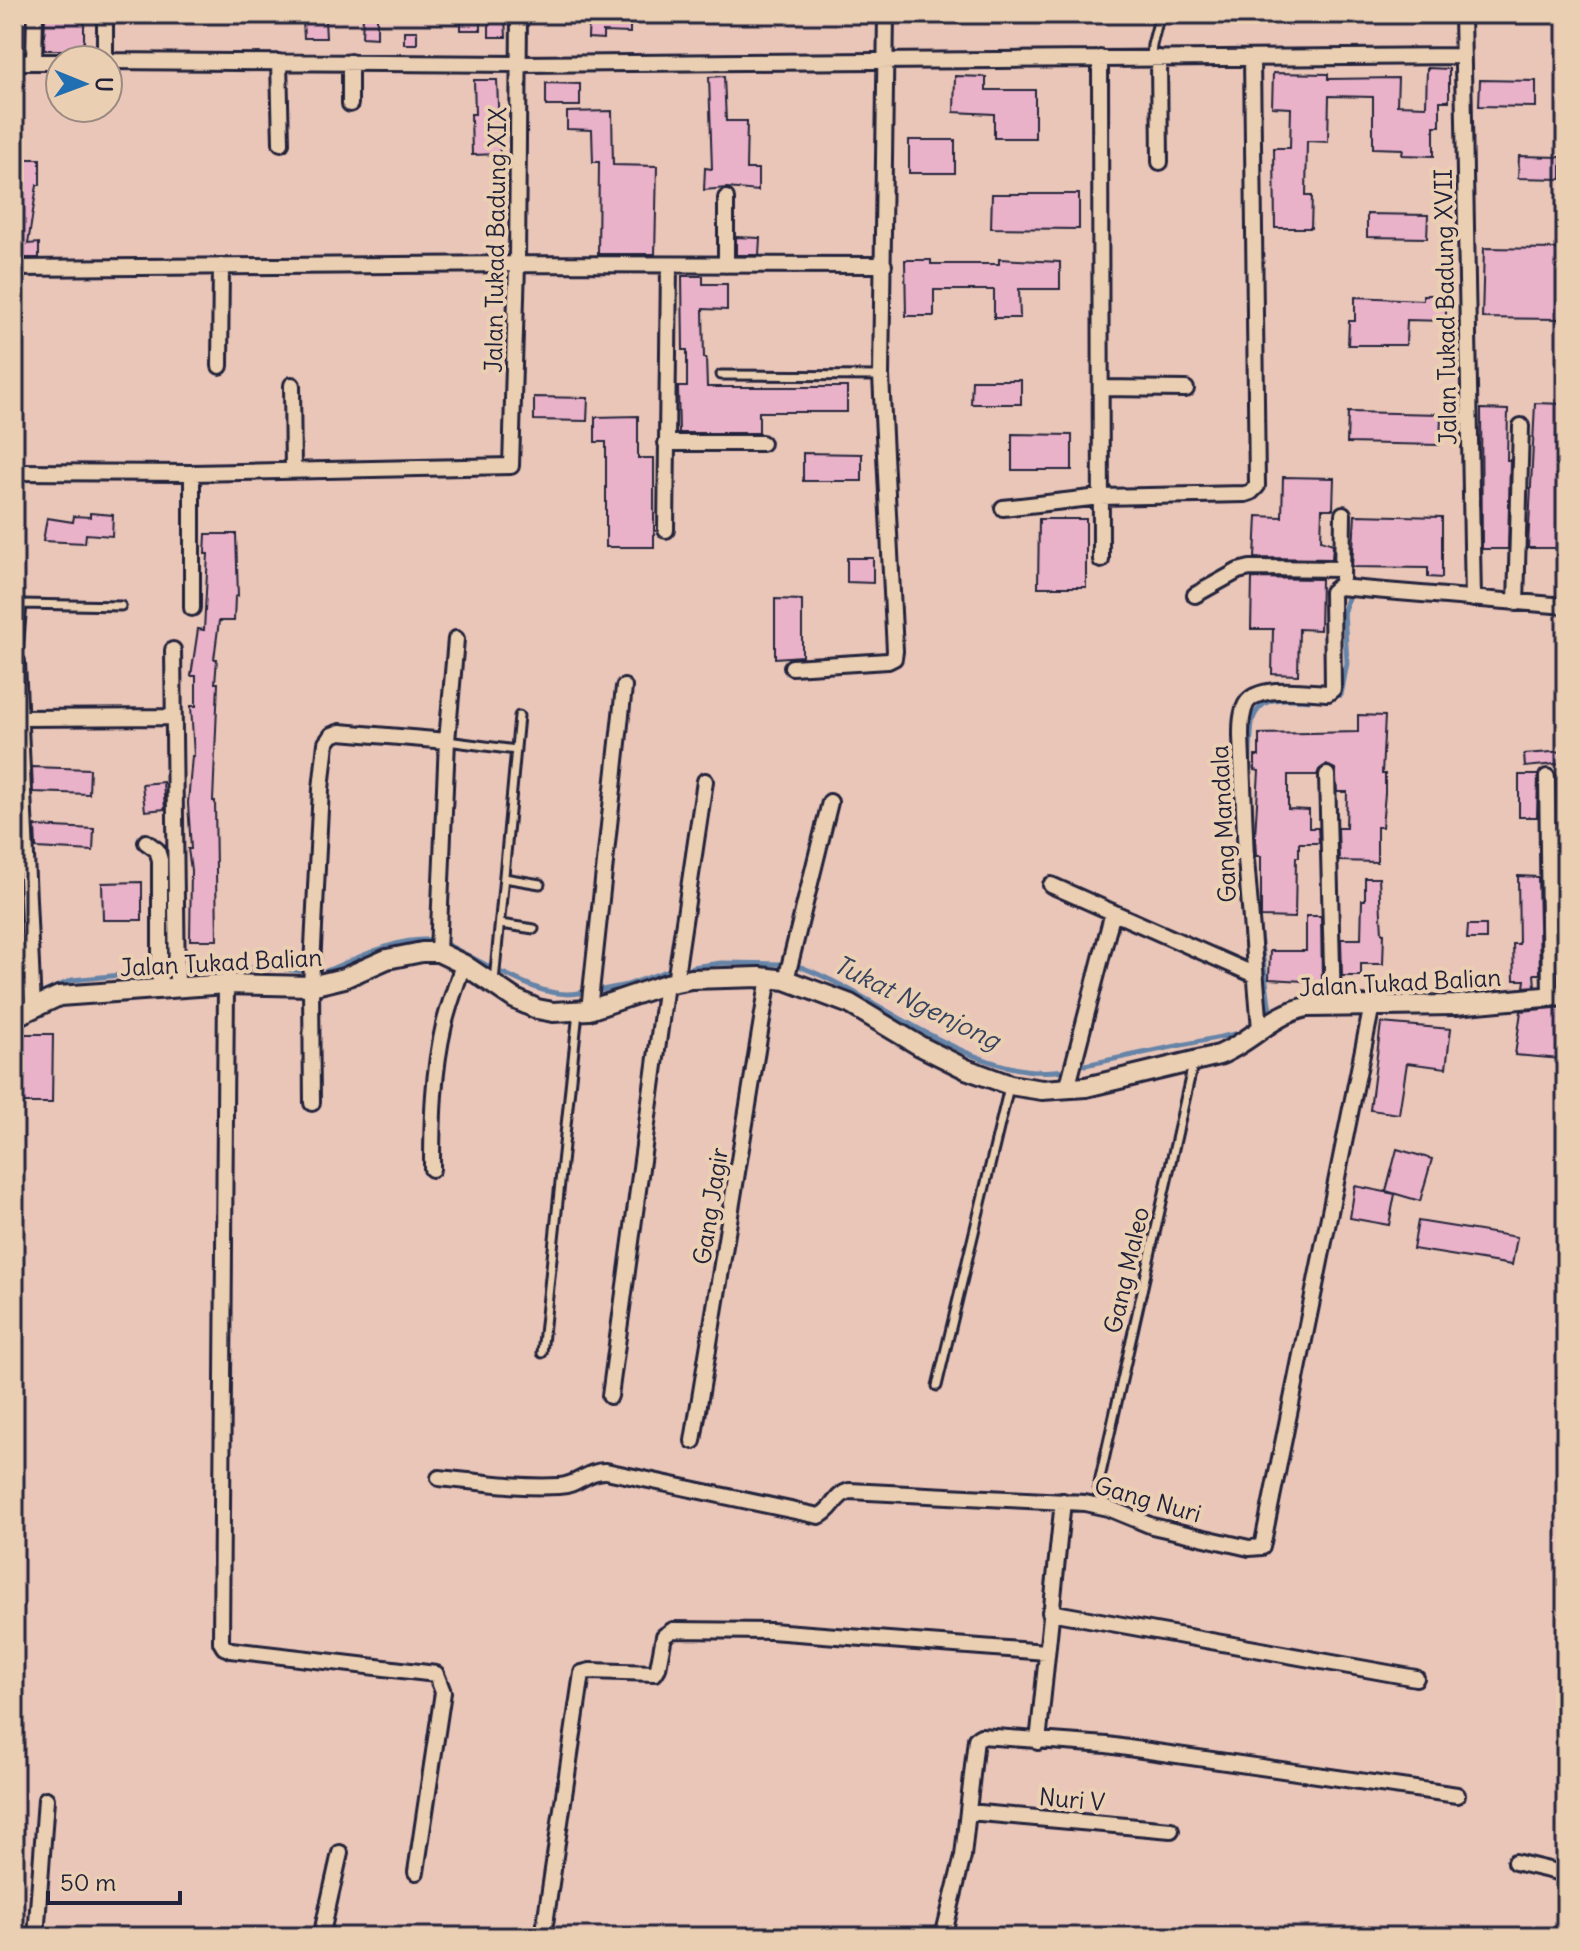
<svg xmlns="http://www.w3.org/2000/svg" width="1580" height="1951" font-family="Delius,sans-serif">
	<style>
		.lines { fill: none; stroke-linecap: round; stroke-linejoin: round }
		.stream { stroke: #6584a7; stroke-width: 5 }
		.building { fill: #e9b2c8; stroke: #22223b; stroke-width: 2 }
		.service-casing { stroke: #22223b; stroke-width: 13 }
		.minor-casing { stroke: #22223b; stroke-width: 20 }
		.tertiary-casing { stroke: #22223b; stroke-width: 24 }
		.service { stroke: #ebcfb2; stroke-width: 7 }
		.minor { stroke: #ebcfb2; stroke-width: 14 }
		.tertiary { stroke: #ebcfb2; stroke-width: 18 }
		.labels { text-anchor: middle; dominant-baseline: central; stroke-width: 8; stroke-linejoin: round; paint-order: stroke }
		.street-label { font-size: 24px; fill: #22223b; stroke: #ebcfb2 }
		.water-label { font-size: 26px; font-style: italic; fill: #38435f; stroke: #ebcfb2 }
	</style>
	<rect width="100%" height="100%" fill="#eac6b9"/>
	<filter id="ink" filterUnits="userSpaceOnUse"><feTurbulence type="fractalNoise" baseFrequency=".0125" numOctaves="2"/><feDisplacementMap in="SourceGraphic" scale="16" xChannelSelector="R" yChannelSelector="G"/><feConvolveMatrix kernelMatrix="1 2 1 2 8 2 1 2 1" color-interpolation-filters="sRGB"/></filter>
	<g filter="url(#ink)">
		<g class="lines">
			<path class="stream" d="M1459,604L1566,613
				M1330,697L1341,695L1347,663L1344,611L1349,595L1354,593
				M444,943L488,966
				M692,967L721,963L781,964
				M801,967C881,997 978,1084 1064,1070
				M189,969L275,968L302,971
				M326,971C361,957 395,938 433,940
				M503,973C530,986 554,999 584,992
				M597,991L627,985L672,969
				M42,993L72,980L140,973
				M1262,1018L1270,1011C1257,917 1243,817 1252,721C1264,688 1292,703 1320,699
				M1085,1065L1240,1033L1256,1021"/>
		</g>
		<path class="building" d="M45,14H84V53L66,54L65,50H44Z
			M461,14H481V30H461Z
			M589,14H630V33L603,32V39L588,38Z
			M363,16H377V38L362,37Z
			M489,17H505L506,37H489Z
			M325,20L326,38H304L303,21Z
			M404,31H417V44H404Z
			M1427,68L1449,69V101H1440V126H1434V156L1402,155L1403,149L1373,148V97L1329,96L1328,142L1307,141L1306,196H1312L1311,228H1275L1274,148H1290L1291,108L1272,107L1273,73L1328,74V79L1398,78L1397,105L1426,106Z
			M724,76L726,121H747L746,169H758V191L727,188L704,190L705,168L712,169L709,77Z
			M955,76L986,77V90H1035V138H994V114L954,112Z
			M474,80H497L500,154L472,155L471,114H475Z
			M1480,80L1536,81V107L1479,106Z
			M546,83L580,84V106H546Z
			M612,111L613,165L657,166L655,254H598L599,162H593L592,130L567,129V112Z
			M909,140H955V173H909Z
			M1519,156L1561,157V179L1518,178Z
			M14,159H40V185H37L28,244L39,243V258H14Z
			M992,194H1079V229L991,228Z
			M1367,214L1428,215L1427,238L1367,237Z
			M736,237L760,238L759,255H736Z
			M1484,248L1561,249L1560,319L1482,318Z
			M999,259L1060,262V289H1019L1020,318H994V290H934V316H906L905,260H931V264H999Z
			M682,276H703V284H727V310L703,309L704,358H706L707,387H847V412H759V433H679L678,387H687V350H683Z
			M1423,295H1446V321L1407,320L1406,345H1348L1349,321H1355V297L1423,300Z
			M972,380H1021V404H971Z
			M534,397L588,398L587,421L534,420Z
			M1535,403L1564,404L1563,451L1566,454L1563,548H1528Z
			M1481,409L1508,410L1507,460H1510L1508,549H1482Z
			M1348,412L1441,414L1440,445L1347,443Z
			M638,416V458H654V547H606V442H595V417Z
			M1012,434L1072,435V470H1012Z
			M803,453L862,454V481H803Z
			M1283,477L1334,478L1333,509H1322L1321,540L1333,544L1332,559L1255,558L1257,516L1282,517Z
			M90,513L113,515L112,536L86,534L85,543L43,541L47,518L73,522L74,516L90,517Z
			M1355,515L1442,517V578L1428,577V568L1352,567Z
			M1039,519H1086V587H1038Z
			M206,534H236L238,596L235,597L234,621H219L214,659H217L215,683H218L213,801H215L217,940H190L191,870L188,849H191L188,803L192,756H194L191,706H196V676H191L198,629L204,630L208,554H205Z
			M847,558H873V583L847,582Z
			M1252,578L1321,579L1320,630L1299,629L1298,675L1272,674L1273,629H1251Z
			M775,599L802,600V656L775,658Z
			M1358,715L1385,716L1382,774H1385V793L1382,827H1377V862L1339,861L1338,828H1346L1347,792H1337L1335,769L1326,765L1319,770L1317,775H1288V809L1309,810V828H1318L1319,843H1299V857H1296L1295,918L1261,917V856H1256L1255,836L1259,771L1255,770V756H1259V734L1358,732Z
			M1566,751V763L1525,767L1524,754Z
			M32,767L90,769L89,794L33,792Z
			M1519,775H1538L1537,817H1519Z
			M163,782L165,809L145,811L142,784Z
			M35,826L94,829L93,851L36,848Z
			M1518,876L1538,877L1540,974H1534L1535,986L1524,987L1525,980H1514L1513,944H1519Z
			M1558,877H1566V961H1560Z
			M1365,878H1379L1382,933H1384L1383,964H1361V976H1342L1341,939H1361L1362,900H1365Z
			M142,882V920H103L102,883Z
			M1306,916H1321L1322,982L1269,979L1270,951H1306Z
			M1468,925H1486V939H1467Z
			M1566,1007L1561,1059L1515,1055L1521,1011Z
			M1381,1023L1451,1029L1446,1068L1407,1063L1399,1114L1370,1110Z
			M19,1034H53L52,1103H18Z
			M1397,1149L1432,1159L1420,1201L1386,1191Z
			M1355,1186L1395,1194L1389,1225L1350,1218Z
			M1418,1221L1517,1237L1512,1265L1413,1249Z"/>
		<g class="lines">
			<g class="service-casing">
				<path id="service" d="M1151,58L1152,45L1160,14
					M721,375L881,376
					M17,662L22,604L121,606
					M447,741L516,750
					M504,878L540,884
					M500,924L534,929
					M494,982L519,716
					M542,1353L578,1012
					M937,1386L1009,1087
					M1098,1487L1193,1064"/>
			</g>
			<g class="minor-casing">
				<path id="minor" d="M105,14V60
					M1462,14L1473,599
					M1100,58L1101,560
					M1159,58L1160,162
					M108,61L520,64L1461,56
					M14,62H60
					M34,62L35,14
					M279,62L281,143
					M350,104V62
					M726,198V265
					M14,268L517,264L884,265
					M220,366L221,266
					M292,385L293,471
					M1101,388L1186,389
					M666,443H762
					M14,472L192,473L511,466L517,264L519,14
					M192,473V608
					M1003,508L1100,497L1245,494L1251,492L1257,486L1252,58
					M666,530L669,265
					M1342,579L1343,514
					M1195,595L1238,571L1250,568L1342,569
					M1516,603L1521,426
					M173,650L177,986
					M17,662L33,1008
					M792,667L888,661L894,658L895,651L881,376L886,14
					M19,718L173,717
					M1327,775L1333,1006
					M1547,777L1550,997
					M146,842L157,850L160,860V987
					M1051,885L1255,975
					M438,952L447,741L456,639
					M786,980L830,802
					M675,982L705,781
					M226,984L221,1642L224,1647L231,1650L436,1674L443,1692L416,1872
					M589,1010L624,687
					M1260,1029L1246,859L1241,736C1241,726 1241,714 1246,704C1257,684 1308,692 1328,693L1333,689L1332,592L1338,587L1566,606
					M1067,1089L1113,912
					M312,1103L311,986L321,789L326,743L332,735L340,732L447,741
					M432,1169C432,1120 433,1072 444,1025C449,1004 457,984 463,964
					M610,1396L666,984
					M693,1441L769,977
					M439,1478C479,1482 519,1488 559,1486C577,1486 588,1470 606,1471L819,1516C832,1511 835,1495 849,1491L1085,1503L1108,1508L1152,1526L1249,1548L1262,1547L1372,1005
					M1050,1612L1416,1678
					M1038,1742L1063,1501
					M969,1812L1171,1830
					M1515,1862L1566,1874
					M545,1924L582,1673L590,1671L655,1673L658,1668L664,1636L673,1630L771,1631L1046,1652
					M36,1937L46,1799
					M321,1937L340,1853
					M943,1937L963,1856L976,1739L981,1736L1107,1745L1457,1795"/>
			</g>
			<g class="tertiary-casing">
				<path id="tertiary" d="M14,1017L59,996L226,984L311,986L344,978L387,959L422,952H438L463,964L515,999L537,1009L553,1012L589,1010L666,984L691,979L760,977L786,980L850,1004L920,1046L966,1069L1010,1085L1042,1090L1086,1087L1219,1055C1251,1042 1272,1014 1307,1007L1456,1005L1566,995"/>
			</g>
			<use href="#service" class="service"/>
			<use href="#minor" class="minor"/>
			<use href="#tertiary" class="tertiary"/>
		</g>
	</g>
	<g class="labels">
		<g class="street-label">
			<text transform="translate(495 240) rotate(-89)">Jalan Tukad Badung XIX</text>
			<text transform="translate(1445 307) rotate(-91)">Jalan Tukad Badung XVII</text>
			<text transform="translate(1223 824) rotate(-93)">Gang Mandala</text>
			<text transform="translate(221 962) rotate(-3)">Jalan Tukad Balian</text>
			<text transform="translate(1400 982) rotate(-3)">Jalan Tukad Balian</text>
			<text transform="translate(710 1206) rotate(-81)">Gang Jagir</text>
			<text transform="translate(1126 1270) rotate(-77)">Gang Maleo</text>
			<text transform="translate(1148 1499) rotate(16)">Gang Nuri</text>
			<text transform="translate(1072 1799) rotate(5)">Nuri V</text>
		</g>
		<g class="water-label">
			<text transform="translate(917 1002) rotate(26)">Tukat Ngenjong</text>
		</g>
	</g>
	<rect width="1580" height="1951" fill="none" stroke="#ebcfb2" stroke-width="48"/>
	<rect x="24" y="24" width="1532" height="1903" fill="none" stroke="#22223b" stroke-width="3" filter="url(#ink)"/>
	<g transform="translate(84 84) rotate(91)"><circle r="38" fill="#ebcfb2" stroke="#9b8a82" stroke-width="2"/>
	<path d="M0-6L14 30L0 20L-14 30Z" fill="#1f6fb2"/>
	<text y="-12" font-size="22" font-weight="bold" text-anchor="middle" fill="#22223b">U</text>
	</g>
	<path d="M48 1891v12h132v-12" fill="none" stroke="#22223b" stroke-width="4"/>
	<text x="60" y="1891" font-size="24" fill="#22223b" stroke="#ebcfb2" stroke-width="6" paint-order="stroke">50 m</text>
</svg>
